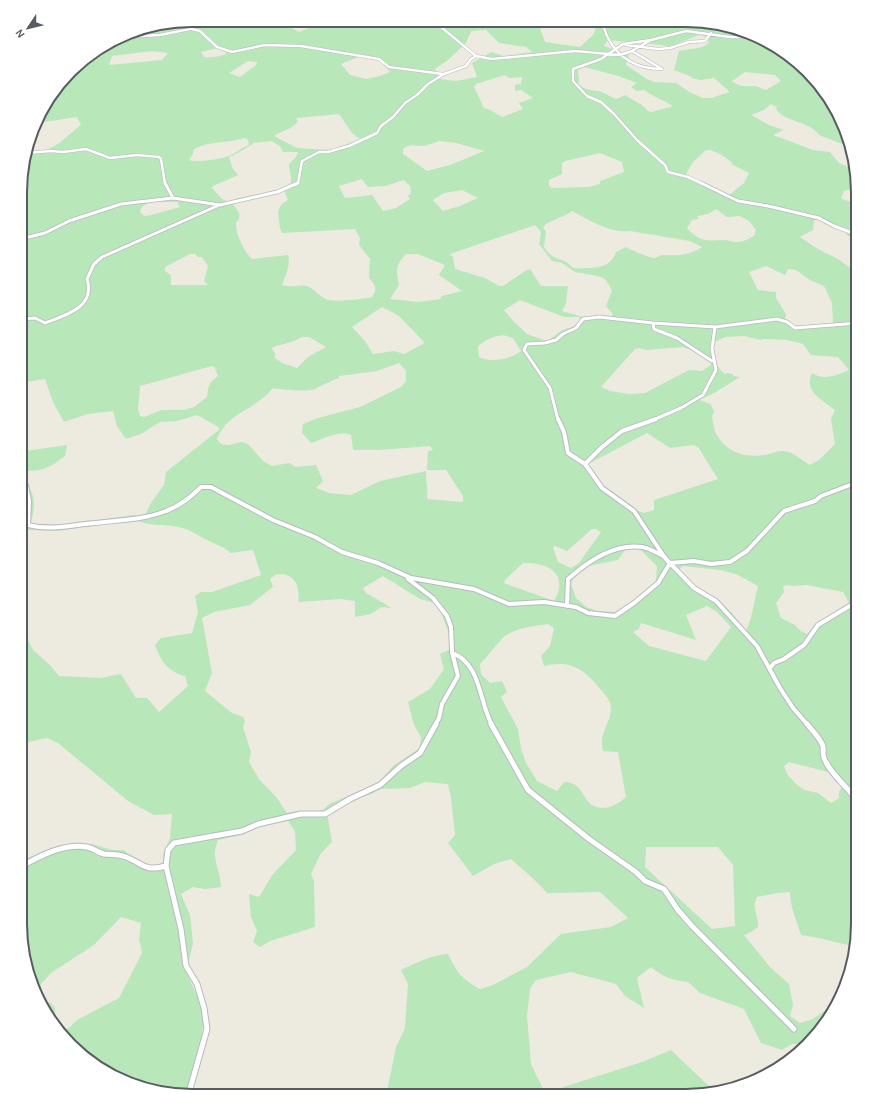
<svg xmlns="http://www.w3.org/2000/svg" width="878" height="1116" font-family="Karla,sans-serif">
	<style>
		.green { fill: #b8e8b9; fill-rule: evenodd }
		.lines { fill: none; stroke-linecap: round; stroke-linejoin: round }
		.street-far3-casing { stroke: #b7bac0; stroke-width: 3.5 }
		.street-far2-casing { stroke: #b7bac0; stroke-width: 4.5 }
		.street-far1-casing { stroke: #b7bac0; stroke-width: 6 }
		.street-casing { stroke: #b7bac0; stroke-width: 7 }
		.street-far3 { stroke: #fff; stroke-width: 2.5 }
		.street-far2 { stroke: #fff; stroke-width: 3 }
		.street-far1 { stroke: #fff; stroke-width: 4 }
		.street { stroke: #fff; stroke-width: 5 }
		.rim { fill: none; stroke: #585c62; stroke-width: 2 }
	</style>
	<rect width="100%" height="100%" fill="#edeadf"/>
	<path class="green" d="M192,20H222L224,24L247,20H289L287,21L290,27L299,32L328,20L553,21L540,28L545,42L580,47L593,35L596,28L576,22L561,23L555,21L709,22L782,49L835,106L852,147H850L819,135C810,121 784,122 776,109L777,107L771,104L764,110L751,115L769,125L784,130L773,135L813,150L830,152L839,163L848,167L852,171L850,176L856,179L857,188L844,191L841,198C848,202 852,201 858,205V237L848,236L845,232L817,219L814,221L813,230L800,237L818,249L838,259L849,267L858,264V285L856,286L852,292L854,297L858,299V935L854,946C836,943 819,937 801,935C797,921 790,907 790,892L778,893L757,897C751,908 759,916 758,927L751,932L744,935L770,967L789,984L793,1005L790,1016L800,1023L813,1019L837,1002L835,1010L804,1048L801,1044H792L782,1050L761,1043L744,1009L700,993L688,982C671,980 665,978 651,967L637,978L644,1008L625,996L616,984L571,972L536,980L530,989L527,1016L531,1064L545,1093L642,1062L671,1050L714,1091L697,1096H388L387,1091L396,1047L405,1028L408,984L401,970C416,963 431,955 448,954C457,973 462,979 480,989L493,985L527,967L561,934L611,927L628,918L600,892L547,893C536,880 523,870 511,859L494,864L473,876L448,843L455,835L451,798L448,784L425,782L410,788L381,789L369,795L353,798L327,813L332,842L321,853L311,874L314,881L315,927L270,941L260,947L253,942L257,931L251,917L249,894L259,897L273,874L296,850L295,831L288,821L254,827L242,835L218,840C217,844 214,851 215,856C216,867 221,876 221,887L205,889L193,887L181,894L190,915L193,943L188,965L185,969C191,983 202,1003 203,1018C205,1037 190,1076 185,1096L139,1087L137,1077L112,1075L97,1067L62,1030L69,1028L77,1020L119,998L142,953L139,939L141,923L121,917L94,945L51,973L41,984L40,996L45,1001L51,1003L55,1008L56,1024L43,1010L26,968L23,946L25,944L24,941L22,940L20,924V861L60,845L92,844L112,850H124C135,861 148,872 163,862V854L170,838L172,814L154,815L128,801L58,743L47,738L20,744L21,625L33,650L51,666L59,676L101,678L121,674L136,698H147L159,712L188,686L185,676C168,672 161,661 155,645L161,638L192,633L198,612L195,596L201,592H212L261,575L253,550L231,553C224,547 217,545 209,541C196,535 193,530 178,527C165,524 149,526 138,521L100,524L58,531L29,530L21,532V495L25,493L24,486L21,484V479C36,491 36,505 31,522L35,525C46,522 52,526 63,525L133,515H145L151,503L164,485L166,472L220,429L217,426L197,415L177,421L160,422L141,434L126,439L117,426L113,411L88,414L64,422L53,402L45,379L21,383L22,169L28,151C52,155 64,138 81,125L77,117L37,123L43,106L79,62L136,29ZM486,30L499,43L526,47L532,52L504,56L491,52L472,63L477,77L456,81L440,79L435,69L448,60L466,43L471,31ZM699,35L707,37L709,43L703,47L679,51L674,70L692,77L691,78L701,80L714,78L730,92L711,98H703L691,93L676,83L654,82L647,79L626,65L629,55L604,46L608,40L671,46ZM218,48L227,53C220,57 212,58 204,57L201,52ZM152,51L168,53L162,60L109,65L112,56ZM361,56L380,61L390,72L380,76L366,79L350,75L341,64ZM248,61L257,62L256,65L240,77L229,73ZM584,67L618,76L637,83L631,87L637,91L644,90C653,97 664,100 673,106L651,112C646,111 646,108 643,106C637,101 631,100 626,95L616,99C611,97 608,95 604,93C596,89 584,92 578,83L579,81L578,70ZM745,72L775,75L781,81L766,90C762,89 757,86 753,86C745,86 739,87 732,81ZM505,75L509,78L522,77L521,84L515,85V91L521,90L533,98L519,103L523,109L502,117L490,110L484,108L474,87L476,84ZM339,114L352,133L360,139L331,150L297,148L274,136C281,131 293,129 298,121L296,118ZM245,138L248,140L249,145C241,148 237,153 229,156C222,159 195,163 189,160L193,154V151C201,141 231,143 245,138ZM271,141L280,146L283,152H298L296,157L289,164C289,171 292,177 291,183C270,197 249,192 229,202L222,199L212,188L213,186L238,175L233,169L229,157L238,153L254,143ZM439,141L456,143L484,151L450,165L427,171L403,154V149C410,143 414,146 422,146C427,146 433,143 439,141ZM706,150C715,149 724,157 732,162L731,164L749,173L744,183L728,196L689,176L686,174L693,162ZM600,153L622,162L624,172L600,181V184L588,187L552,188L549,186V180L562,174V163L565,161ZM362,179L368,187L385,186L404,180L410,186L411,193L408,196L410,199L396,208L383,211L372,195L345,198L339,186ZM284,190L285,192L288,200L282,204L278,211L280,228L282,233L355,229L360,238L359,245L370,259L369,278C375,285 378,289 372,297C367,299 333,302 328,300C321,298 315,289 307,286C301,284 291,288 282,285C285,277 291,264 288,255L252,259C245,253 236,235 236,225C236,221 237,222 239,219C241,213 235,207 232,203ZM462,190L478,198L460,206L443,211L433,200L444,193ZM152,202H177L180,207L151,215L144,216L140,212C141,205 146,204 152,202ZM716,209L727,217L740,216L749,221L756,230L754,236C748,239 743,242 737,242C732,242 728,240 724,240C708,241 699,242 687,228L692,220L698,219V216L708,214ZM572,211C590,220 610,234 630,231L690,241L702,247C690,255 678,256 664,255C660,255 658,257 655,258C649,258 631,250 626,247L616,252C611,266 600,268 586,268C583,268 577,269 574,268C570,266 568,262 564,261C554,257 551,257 544,247L546,232L543,227C549,220 563,218 572,211ZM535,225L541,232L539,244L552,261L562,263L575,272L598,276L605,279L612,290L606,306L612,313V316L583,317L562,311L566,303L568,286H541L530,269L525,271L503,286H499L485,278L455,269L453,257L450,254ZM190,254H195L198,257H202L208,266L204,281L208,285H171V275L165,271V267ZM406,254H418L445,265L439,275L462,291L442,296L440,299L418,302L390,299L399,285C396,269 395,266 406,254ZM766,266L785,275L788,269L796,270L810,280L824,286L832,303L833,323L795,326L785,319L786,314L776,298V292L758,290L749,272ZM520,300L564,317H579L580,319C573,330 570,326 561,331C556,334 553,338 547,341L527,334L513,321L504,310ZM382,307L399,316L424,342L423,344L404,354L394,351L373,354L365,341L352,327ZM503,335L513,338L521,351C512,359 489,363 479,357L478,347C485,339 493,337 503,335ZM744,336L761,340L764,339L787,340L803,344L811,355L838,357L849,370C838,375 823,381 812,373C803,392 823,400 835,410L831,419L835,444L819,460L810,465C803,461 795,454 789,452C779,449 773,454 764,455C747,458 728,453 718,437C714,432 713,423 712,416L714,412L711,404L699,400L716,392L740,377L733,376V374L727,373L725,374C715,366 713,356 713,343L725,337ZM302,337H309L326,347L308,357L297,368L282,363L275,358V353L272,349L273,347L294,341ZM682,347L696,351L710,361L711,365L702,371L689,370L645,393L629,394L610,391L601,387L635,349L639,348L646,350ZM399,363L406,371V381L401,387L360,407L318,418L303,424L302,433L311,443C323,439 339,430 351,435L353,449L355,450H379L430,446L433,450L428,451L427,470H446L463,496V502L427,499C428,489 426,481 426,471L380,481L351,495L329,493L316,488L323,481L316,465L296,467L289,463L272,466L263,461L248,444L242,442L228,445L221,444L217,439C227,412 256,410 273,388C282,390 307,392 315,389C323,385 330,381 339,378V376L377,371ZM212,366L215,368L218,376C209,382 208,386 207,397L194,407L184,410H162L144,417L140,416L138,409L140,386ZM647,433L670,448L693,445L698,447L718,479L654,500V510L644,513L636,510L605,488L588,464ZM592,529H596L601,532L579,563L571,568L558,562L553,547L555,546L567,551ZM637,548L643,552L657,566L656,582L633,601L616,612L598,611L586,607L576,598L571,584L573,579L588,566L618,560L626,549ZM523,563C548,562 570,574 554,601L504,583L505,580ZM683,566L720,570L736,574L758,586C754,601 753,616 746,631L731,612L716,598L690,583L679,569ZM282,574C297,576 300,589 298,602L340,599L355,601V617L371,614L381,607L392,608L366,593L363,588L383,576L420,599L435,603L440,610L450,636L449,650L440,654L444,669L430,689L408,702L414,725L421,737L420,748L393,766L376,785L343,798L329,804L323,810L313,814L298,811L287,813L277,798L259,779L249,762L251,752L243,727L245,721L243,717L232,713L205,691L212,673L202,618L214,612L250,605L273,587L270,579L275,575ZM788,585L793,586L807,585L843,592L849,603C834,612 819,620 807,634L801,631L795,625L781,618L776,603L784,592L783,586ZM707,606L717,612L731,627L706,661L649,646L633,632L639,629L641,623L696,640L686,615ZM548,624L554,628L550,646L541,656L544,666C572,659 585,670 602,691C607,697 611,701 611,710C609,726 599,732 603,751L618,752L626,797C618,805 603,812 592,805C581,797 583,783 564,782L557,791L537,781L526,763L521,749L518,729L501,697L507,692L502,681L490,683L481,674L480,664C489,655 496,644 505,636C516,628 535,626 548,624ZM789,762L832,773L843,785L839,792V798L831,803L818,793L804,790L796,784L787,774L784,766ZM646,847H718L733,865L735,926L712,929L645,867Z
		M67,445L65,456C50,467 42,473 22,470L26,451Z"/>
	<g class="lines">
		<g class="street-far3-casing">
			<path id="street-far3" d="M440,21L441,27L476,56L492,59L575,51L620,55L632,51L651,40L686,31L730,37H751
				M600,21C604,26 605,32 608,38C619,59 638,69 662,69L632,51
				M182,22L188,28L200,31L217,47L232,52L265,45L301,46L379,59L389,67L443,74
				M123,37L160,35L190,29
				M651,40L623,44L601,59L573,69V81L587,96L601,102L614,114L637,140L665,165L668,172L688,177L703,184
				M626,45L658,49L670,48L689,42L705,41L711,33
				M27,153L50,151L63,152L86,149L110,158L137,155L159,157L161,159L165,184
				M296,184L298,183L302,161L319,152H328L349,146L377,133L381,126L393,117L405,103L417,95L428,84L444,74L466,66L471,59L476,56"/>
		</g>
		<g class="street-far2-casing">
			<path id="street-far2" d="M165,183L173,198L220,205L277,192L298,183
				M701,183L738,201L768,206L819,218L834,226L858,235
				M21,239L45,233L69,221L121,204L173,198
				M21,319L35,318L45,323C66,315 96,307 87,279L94,264L102,257L217,206
				M653,323L654,329L677,338L712,361
				M558,420L550,388L524,350L527,344L545,343L556,340L563,334L576,328L583,319L599,317L653,323L715,327
				M653,420L681,408L703,395L716,370L712,349L715,327L777,319L787,322L795,328L858,323"/>
		</g>
		<g class="street-far1-casing">
			<path id="street-far1" d="M558,419L564,432L568,453L585,464L602,488L634,511L665,558L694,588L716,601L757,646L780,688L793,708L808,725
				M585,464L602,447L622,431L656,419
				M21,482L26,485L29,501L28,525C51,531 72,525 95,523C119,520 143,520 166,511C180,506 190,498 201,487H211L273,520L315,537L342,552L378,563L411,578L474,589L509,604L544,602L576,607L588,613L615,616L634,603L658,583L670,563L694,561L711,564L730,562L747,551L784,511L815,501L821,496L858,482
				M21,521L28,525
				M408,579L433,598L447,616L451,627L452,652L458,676L442,704L439,718L435,725
				M567,606L568,579C588,561 614,543 642,547C650,548 658,554 665,557
				M452,653C481,663 479,702 492,725
				M770,668L774,663L784,659L804,645L818,625L858,601"/>
		</g>
		<g class="street-casing">
			<path id="street" d="M491,724L528,790L589,839L636,872L645,881L664,889L678,910L692,926L794,1029
				M807,724C812,730 820,738 823,746C824,753 821,755 827,764C834,777 849,788 858,802
				M166,866L181,929L186,966L197,984L204,1008L207,1029L188,1096
				M20,867C40,856 64,843 87,847C93,848 98,853 104,854C112,855 119,854 126,857C144,864 144,872 166,866L168,850L174,843L242,831L258,824L301,814H325L350,799L380,785L401,766L420,753L436,724"/>
		</g>
		<use href="#street-far3" class="street-far3"/>
		<use href="#street-far2" class="street-far2"/>
		<use href="#street-far1" class="street-far1"/>
		<use href="#street" class="street"/>
	</g>
	<path d="M0 0H878V1116H0ZM192 27H686A165 165 0 0 1 851 192V924A165 165 0 0 1 686 1089H192A165 165 0 0 1 27 924V192A165 165 0 0 1 192 27Z" fill="#fff" fill-rule="evenodd"/>
	<path class="rim" d="M192 27H686A165 165 0 0 1 851 192V924A165 165 0 0 1 686 1089H192A165 165 0 0 1 27 924V192A165 165 0 0 1 192 27Z"/>
	<g transform="translate(28 28) rotate(235)" stroke="#ffffff" stroke-width="3" paint-order="stroke">
	<path d="M0-3L7 15L0 10L-7 15Z" fill="#585c62"/>
	<text y="-6" font-size="11" font-weight="bold" text-anchor="middle" fill="#585c62">N</text>
	</g>
</svg>
